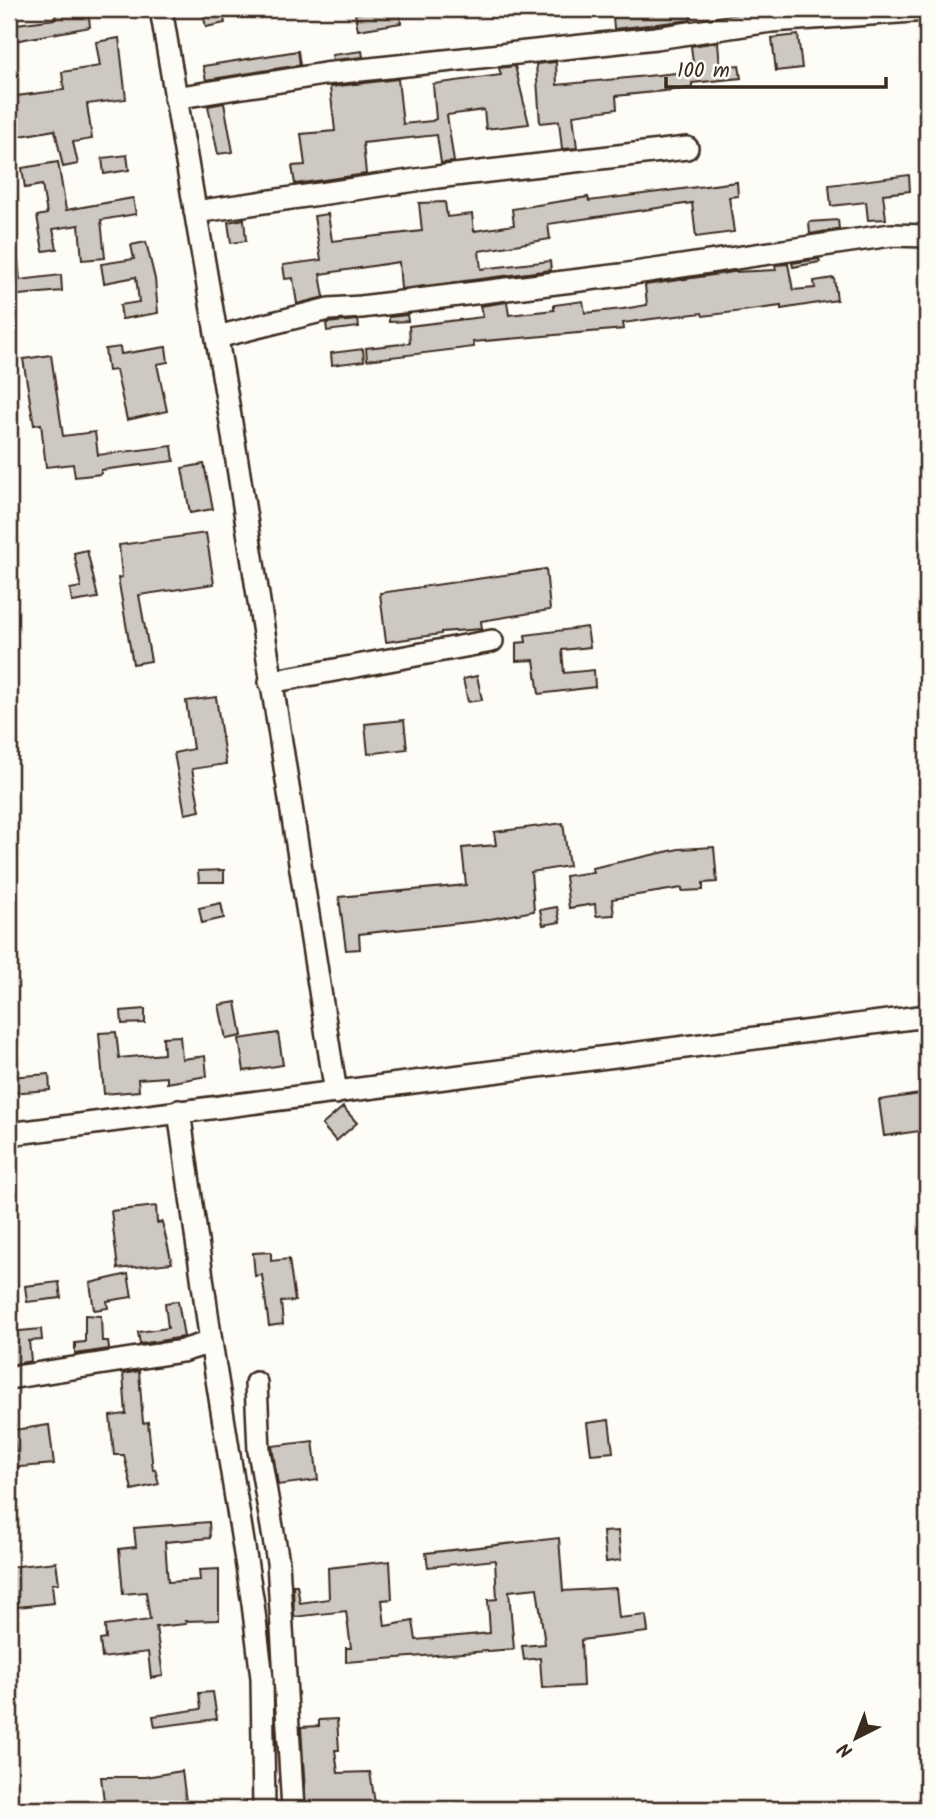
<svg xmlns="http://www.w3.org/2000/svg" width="936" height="1818" font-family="Kalam,sans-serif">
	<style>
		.building { fill: #cdc8c2; stroke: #3b2a1e; stroke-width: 2 }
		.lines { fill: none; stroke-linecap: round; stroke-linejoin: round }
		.minor-casing { stroke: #3b2a1e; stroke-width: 26 }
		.minor { stroke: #fdfcf7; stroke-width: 21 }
	</style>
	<rect width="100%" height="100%" fill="#fdfcf7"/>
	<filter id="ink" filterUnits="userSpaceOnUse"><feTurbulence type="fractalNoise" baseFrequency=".0143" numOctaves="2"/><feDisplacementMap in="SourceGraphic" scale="14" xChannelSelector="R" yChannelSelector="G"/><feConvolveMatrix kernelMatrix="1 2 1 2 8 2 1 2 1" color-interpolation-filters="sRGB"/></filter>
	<g filter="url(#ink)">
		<path class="building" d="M88,9L90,27L9,42V25L56,19L55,14Z
			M202,9H222L225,23L206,27Z
			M387,9H399L401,23L358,30L355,14Z
			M661,9H690L691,20L614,29L613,16Z
			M798,35L802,68L776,71L772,38Z
			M119,38L126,99L87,104L92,139L73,142L78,164L63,167L55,130L9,138V97L64,90L62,72L100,66L96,42Z
			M718,42L720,67L739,65L741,78L692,83V88L616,96L617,109L573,115L577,148L562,149L559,121L540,123L536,64L556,62L557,85L667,74L694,71L691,46Z
			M298,51L300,65L206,80L203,66Z
			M362,51L363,57L333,60L332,55Z
			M515,66L529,124L486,129L484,110L447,115L454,162L441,163L437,135L363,143L366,174L295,184L292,166L305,165L301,134L335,131L330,87L398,79L403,124L432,121L436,119L433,84L501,75L499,68Z
			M224,103L233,152L218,154L208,106Z
			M127,155L129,170L104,174L102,158Z
			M58,162L66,210L133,198L136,214L101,220L105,258L82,260L79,225L53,229L57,249L43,251L37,216L47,214L42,185L25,188L22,168Z
			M909,175L910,191L883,194L886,219L868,220L866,202L831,206L829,185Z
			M737,182L738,196L729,197L734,232L696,237L692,203L548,224L550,239L479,251L481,269L550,261L551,270L401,289L399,262L320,274L324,297L297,304L293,278L285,279L283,265L321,260L314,216L328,214L332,241L422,231L419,203L445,202L447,217L472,214L474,231L514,225L512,209L588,197L589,201Z
			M244,219L246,241L231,243L228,222Z
			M838,220L839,229L810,234L809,222Z
			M146,242L155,279L158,313L122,319L120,305L139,302L136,277L104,283L101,264L134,259L131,245Z
			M17,249L20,280L61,275L62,291L9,296V250Z
			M819,259L820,262L793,267L792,263Z
			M788,264L793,290L815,288L814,281L834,278L837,300L781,309V306L703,316L702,313L651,319L623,323L624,329L473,342L474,347L367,360L366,348L410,343L409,326L483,317L480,306L507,302L509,315L554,310V305L583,301L585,313L623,309L647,305L645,285L733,272L776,270L775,265Z
			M407,315L408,321L389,322V317Z
			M358,320L359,327L327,331L326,323Z
			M120,347L121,354L166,347L168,362L157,364L167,411L127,420L116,370L108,371L105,349Z
			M363,349L364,361L332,365L331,353Z
			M51,355L63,436L95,432L98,455L172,446L174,461L101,470V474L75,477L73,464L46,467L41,424L34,425L23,359Z
			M204,464L213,509L190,513L182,468Z
			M206,533L214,584L139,595L151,661L133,664L118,578L122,577L119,545Z
			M87,550L98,598L72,602L70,589L81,587L74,553Z
			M546,569L550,610L481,621L482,629L441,632V634L386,642L380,593Z
			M587,627L590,647L562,650L564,673L594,670L595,687L539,694L534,660L516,661V643L526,642L525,635Z
			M477,676L482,700L468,702L463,679Z
			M216,697L226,764L192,769L200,811L185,814L174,753L193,749L186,701Z
			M404,720L407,749L368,754L365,724Z
			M563,823L569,866L531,872L534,911L479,921L359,934L360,949L346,950L339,897L466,885L462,848L496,845L494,832Z
			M714,847L717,882L703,883V890L682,891V888L612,899L614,915L596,916L595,904L569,908L565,876L593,872L592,868L679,849Z
			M224,870V882H199L198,871Z
			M221,903L224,918L202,923L199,908Z
			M557,907L560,922L543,925L540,910Z
			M236,1002L242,1036L226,1039L219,1005Z
			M145,1009V1023L122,1024L121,1011Z
			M116,1032L119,1058L164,1054L163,1037L180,1036L182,1059L205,1056L207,1076L167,1083V1077L138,1079L139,1091L104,1094L99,1033Z
			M278,1033L283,1065L244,1071L239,1039Z
			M49,1074L50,1090L9,1093V1077Z
			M927,1093V1130L884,1136L879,1100Z
			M343,1107L357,1123L336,1141L322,1125Z
			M156,1206L157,1223L162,1222L172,1263L118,1269L111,1211Z
			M271,1252V1261L289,1259L295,1301L281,1302L283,1324L269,1326L262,1275L255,1276L253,1253Z
			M128,1274L132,1297L107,1301L108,1308L94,1310L90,1283Z
			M59,1282L61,1298L27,1302L25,1286Z
			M178,1301L184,1337L140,1344L138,1332L168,1328L165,1303Z
			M85,1315L101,1316L102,1341H108L109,1349L75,1354V1343L85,1342Z
			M41,1329L42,1340L29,1341L31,1361L9,1365V1332Z
			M139,1371L143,1423L148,1422L153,1470L155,1469L159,1484L132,1490L124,1455H114L110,1416L126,1414L123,1374Z
			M609,1420L613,1452L591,1454L587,1423Z
			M49,1425L54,1464L9,1468V1453L16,1452L13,1430Z
			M313,1441L318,1480L278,1485L272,1446Z
			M209,1522L210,1538L165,1542L168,1582L200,1580L199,1570L219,1569V1620L185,1621L186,1624L156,1627L163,1676L151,1678L148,1652L102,1658L100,1640L106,1639L105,1626L150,1620L146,1592L123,1594L119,1549L136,1547L134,1528Z
			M618,1531L621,1560L606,1562L603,1532Z
			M559,1538L563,1591L616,1588L619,1618L646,1615L648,1632L581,1640L583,1686L542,1688L540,1658L524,1660L522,1646L545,1644L537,1588L509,1591L514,1649L346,1662V1648H351L346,1611L294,1617L293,1585H297L300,1603L329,1599L328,1568L390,1561L392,1599L382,1600L385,1626L413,1621L416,1640L490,1633L488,1600L497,1599L495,1560L428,1567L426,1553Z
			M56,1562L59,1583L52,1584L54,1603L9,1608V1567Z
			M213,1692L217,1719L155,1727L153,1716L201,1709L199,1693Z
			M337,1719L339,1750H335L338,1773L370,1772L376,1809H306L301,1727L319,1726V1720Z
			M182,1771L187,1809H105L101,1777H145Z"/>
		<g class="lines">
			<g class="minor-casing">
				<path id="minor" d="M161,9L229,410L336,1093
					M175,98L324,74L656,38L771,21L927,10
					M195,212L437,177L687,148
					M217,337L329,309L361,307L621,275L891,235L927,236
					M270,682L492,641
					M179,1111L211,1342L253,1604L262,1678L264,1809
					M9,1134L927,1016
					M9,1378L182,1351L211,1342
					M256,1383L259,1451L278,1562L293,1809"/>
			</g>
			<use href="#minor" class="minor"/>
		</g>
	</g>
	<rect width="936" height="1818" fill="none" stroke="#fdfcf7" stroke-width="35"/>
	<rect x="18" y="18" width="901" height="1783" fill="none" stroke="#3b2a1e" stroke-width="2.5" filter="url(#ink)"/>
	<g transform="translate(856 1738) rotate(222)" stroke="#fdfcf7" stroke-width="5" paint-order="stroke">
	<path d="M0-5L12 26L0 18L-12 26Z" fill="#3b2a1e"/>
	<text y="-10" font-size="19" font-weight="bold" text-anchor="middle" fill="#3b2a1e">N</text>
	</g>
	<path d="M666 77v10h220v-10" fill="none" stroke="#3b2a1e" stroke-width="3.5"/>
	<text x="677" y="77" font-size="21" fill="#3b2a1e" stroke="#fdfcf7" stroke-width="5" paint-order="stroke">100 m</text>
</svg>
